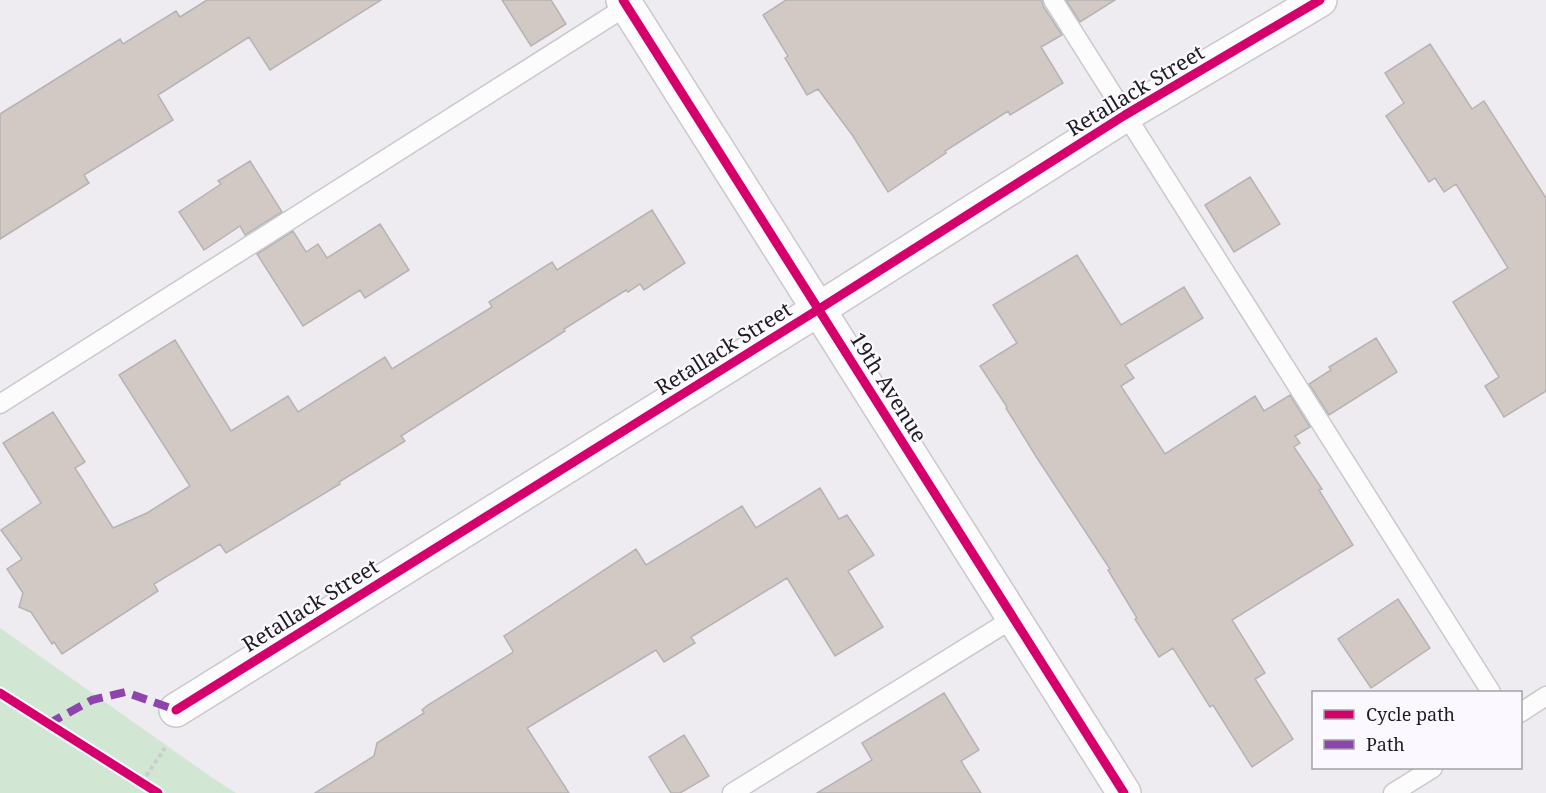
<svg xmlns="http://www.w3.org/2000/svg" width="1546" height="793" font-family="'Noto Serif',serif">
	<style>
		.green { fill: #d1e6d3 }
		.building { fill: #d2c8c4; stroke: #b5b3b4; stroke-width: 1.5 }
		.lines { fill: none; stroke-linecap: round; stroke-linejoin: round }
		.service-casing { stroke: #cac8cc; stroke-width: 21 }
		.minor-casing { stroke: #cac8cc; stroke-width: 36 }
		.path { stroke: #cdcdce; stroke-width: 4; stroke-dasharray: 4.5 3; stroke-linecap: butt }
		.service { stroke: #fcfcfd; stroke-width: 18 }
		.minor { stroke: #fcfcfd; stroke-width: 33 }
		.quiet { stroke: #8e44ad; stroke-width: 8; stroke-dasharray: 15 8; stroke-linecap: butt }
		.cycleway-casing { stroke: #fbf9ff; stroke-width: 13 }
		.cycleway { stroke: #d6006c; stroke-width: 9 }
		.labels { text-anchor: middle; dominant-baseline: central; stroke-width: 4.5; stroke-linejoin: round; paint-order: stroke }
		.street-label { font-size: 21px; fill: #1d1c1f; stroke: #fbf9ff }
	</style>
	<rect width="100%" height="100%" fill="#eeecf1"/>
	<path class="green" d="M0,628L214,779L236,793H0Z"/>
	<path class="building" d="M207,0H381L270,70L249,37L158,95L173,120L84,175L89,183L0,239V114L120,39L123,44L176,11L180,17Z
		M502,0H551L566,24L531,46Z
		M786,0H1042L1043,6L1062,35L1041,47L1063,83L1010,115L1008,111L945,151L946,153L888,192L853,136L818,89L807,95L785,58L788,56L763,15Z
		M1066,0H1115L1080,22Z
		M1430,44L1472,109L1484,101L1546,198V391L1504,417L1485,386L1499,377L1453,302L1508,268L1456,184L1444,192L1435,178L1429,182L1386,116L1404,103L1385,73Z
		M250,161L282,212L245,235L240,226L204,250L179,212L221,184L218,181Z
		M1250,177L1280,224L1234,252L1205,205Z
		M652,210L685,263L644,290L640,284L628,292L626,290L564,329L565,331L401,436L405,441L339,482L340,484L226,553L220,544L154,584L158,591L62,654L54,642L52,644L31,612L19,607L23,593L7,569L22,559L1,530L41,503L3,443L53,412L85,462L75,468L113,528L147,513L190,486L119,375L175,340L231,431L288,396L298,412L385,357L392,369L492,307L489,302L552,262L557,270Z
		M380,224L409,270L365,298L360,290L303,326L257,254L293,231L306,252L318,244L327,258Z
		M1077,255L1121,325L1184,287L1203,318L1125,365L1134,378L1121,386L1165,454L1255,396L1264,411L1290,395L1310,427L1295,436L1300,443L1294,447L1322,489L1319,490L1353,545L1232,620L1265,673L1255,679L1293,739L1252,767L1213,705L1210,707L1173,648L1159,657L1135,619L1137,618L1108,570L1110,569L1037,458L1006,408L1007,407L980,366L1017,343L993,305Z
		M1376,338L1397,372L1329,415L1309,384L1331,370L1329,367Z
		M820,488L839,519L847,515L874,555L848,571L883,627L835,656L787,578L691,637L695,643L664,662L656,650L527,728L569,793H315L374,756L377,743L424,713L422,710L428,705L512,653L513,651L504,636L636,549L646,565L742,506L756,528Z
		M1398,599L1430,648L1371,688L1338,639Z
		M944,693L979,750L961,761L981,793H817L872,760L862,743Z
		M684,735L709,776L680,793H671L649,757Z"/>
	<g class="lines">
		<g class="service-casing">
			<path id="service" d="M1053,0L1491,692
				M0,404L627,6
				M1520,713L1546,696
				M732,793L1014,618
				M1393,793L1433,768"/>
		</g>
		<g class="minor-casing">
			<path id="minor" d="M623,0L1124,793
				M176,710L819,309L1125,115L1320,0"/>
		</g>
		<path class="path" d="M142,782L165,748"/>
		<use href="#service" class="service"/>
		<use href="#minor" class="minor"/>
		<path class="quiet" d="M48,724L92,700L125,692L176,710"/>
		<g class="cycleway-casing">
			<path id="cycleway" d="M623,0L1124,793
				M0,693L158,793
				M176,710L819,309L1125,115L1320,0"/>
		</g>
		<use href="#cycleway" class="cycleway"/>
	</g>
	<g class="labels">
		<g class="street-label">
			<text transform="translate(1135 90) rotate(-31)">Retallack Street</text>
			<text transform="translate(723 348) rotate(-32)">Retallack Street</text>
			<text transform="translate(889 387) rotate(58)">19th Avenue</text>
			<text transform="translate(310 605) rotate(-32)">Retallack Street</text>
		</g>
	</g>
	<rect x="1312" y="691" width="210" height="78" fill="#fbf9ff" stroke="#a2a1a5" stroke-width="1.5"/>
	<rect x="1324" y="710" width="30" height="9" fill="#d6006c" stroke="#a2a1a5" stroke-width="1.5"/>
	<text x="1366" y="721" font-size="18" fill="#1d1c1f">Cycle path</text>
	<rect x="1324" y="740" width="30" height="9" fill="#8e44ad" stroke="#a2a1a5" stroke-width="1.5"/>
	<text x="1366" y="751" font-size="18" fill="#1d1c1f">Path</text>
</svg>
